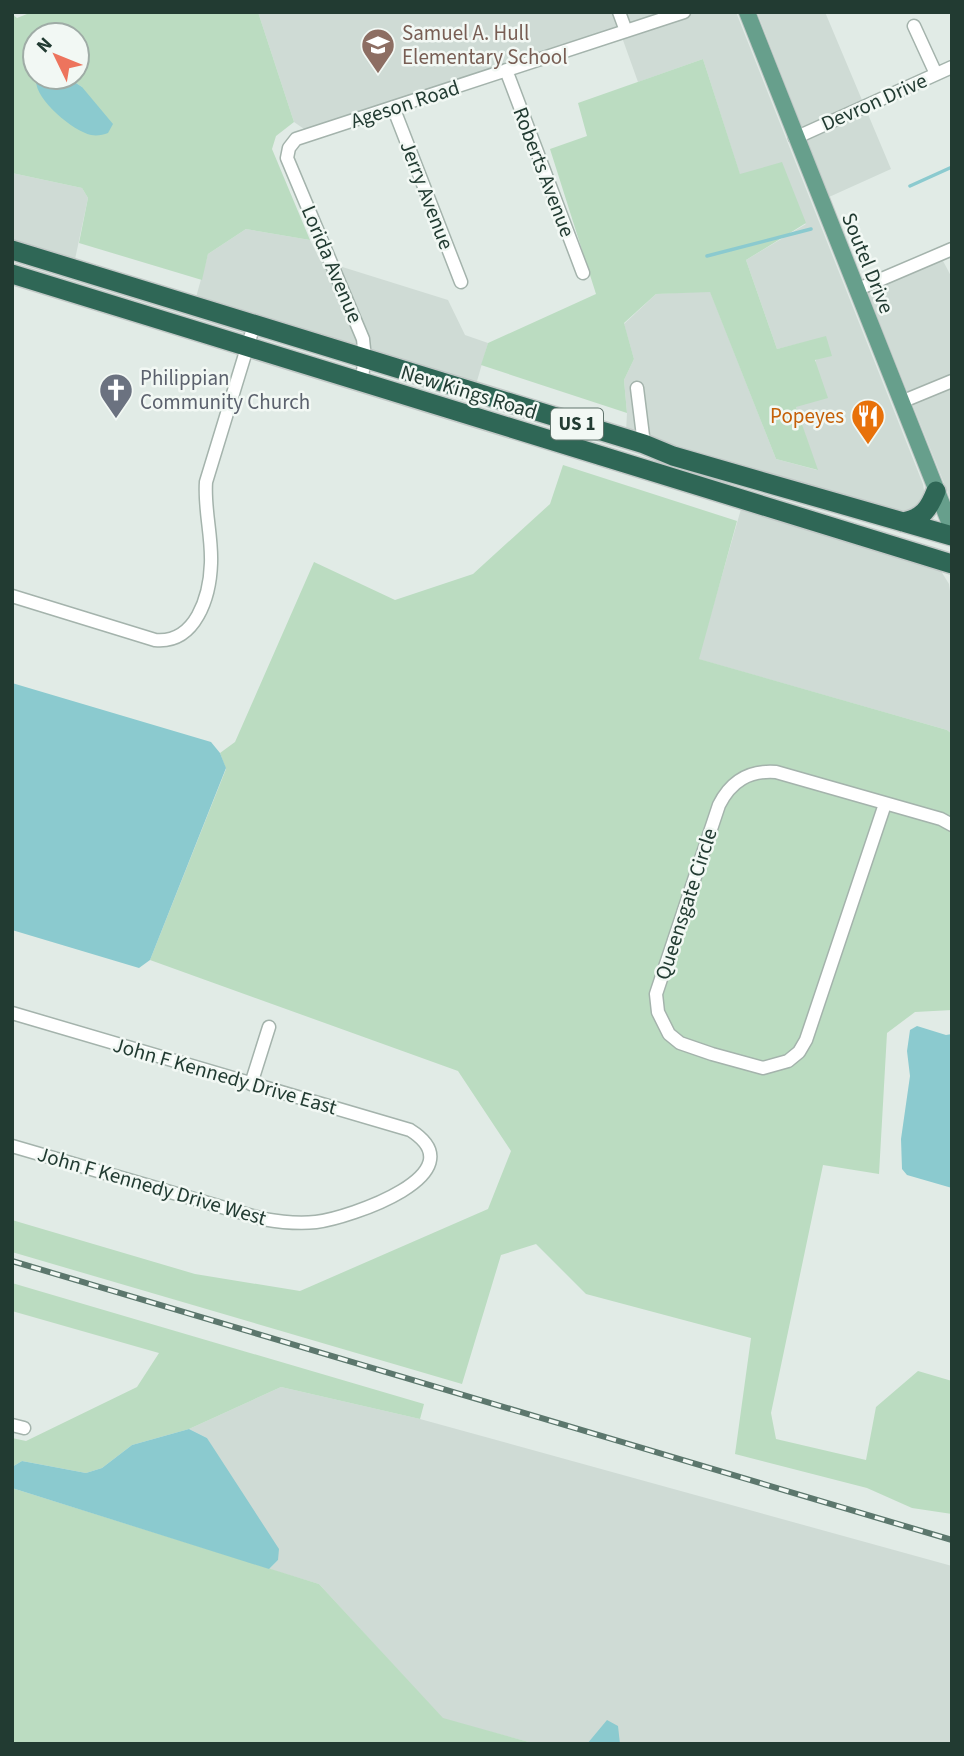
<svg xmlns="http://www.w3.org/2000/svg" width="964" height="1756" font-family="'Source Sans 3',sans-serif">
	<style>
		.built { fill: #cfdbd5 }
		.green { fill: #bbdcc1; fill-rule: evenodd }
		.water { fill: #8bcacf }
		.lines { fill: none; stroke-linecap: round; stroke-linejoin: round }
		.stream { stroke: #8bcacf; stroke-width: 3.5 }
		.minor-casing { stroke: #a4b3ac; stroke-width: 15 }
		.major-casing { stroke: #c1c8c6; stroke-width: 18 }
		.highway-casing { stroke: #c1c8c6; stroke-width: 22 }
		.minor { stroke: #fff; stroke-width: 12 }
		.major { stroke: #679f8c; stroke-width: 16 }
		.highway { stroke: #2f6756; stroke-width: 19 }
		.rail-casing { stroke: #5c776d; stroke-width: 6 }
		.rail { stroke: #f2f8f4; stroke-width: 3.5; stroke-dasharray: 10; stroke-linecap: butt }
		.labels { text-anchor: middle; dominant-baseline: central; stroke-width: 5; stroke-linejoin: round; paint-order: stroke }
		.shield { fill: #f2f8f4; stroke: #60746c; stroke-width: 2 }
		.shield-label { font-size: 19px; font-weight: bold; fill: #223b32 }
		.education-label { font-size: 21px; fill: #785e54; stroke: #f2f8f4; text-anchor: start }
		.street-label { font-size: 21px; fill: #223b32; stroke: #f2f8f4 }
		.worship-label { font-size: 21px; fill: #5b616d; stroke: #f2f8f4; text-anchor: start }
		.food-label { font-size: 21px; fill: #c56008; stroke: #f2f8f4; text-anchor: end }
	</style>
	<rect width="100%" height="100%" fill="#e1ebe6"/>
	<path class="built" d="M258,12H736L923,484L925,497L916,516L626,432L627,413L624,380L634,359L624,324L656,294L710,291L776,459L817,470L796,407L826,337L777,349L746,260L806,224L740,175L703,59L638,82L619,29L307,131L294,122Z
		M757,12H825L891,169L829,197Z
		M12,173L82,188L88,198L74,264L12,245Z
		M246,229L310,240L320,260L448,300L465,335L488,343L475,388L195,301L208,254Z
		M942,259L952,278V503L867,291Z
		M741,509L941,571L949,584L952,605V734L947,730L698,659Z
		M281,1387L420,1419L952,1566V1744H536L443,1719L319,1584L269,1569L278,1560L207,1438L189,1429Z"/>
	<path class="green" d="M32,12H258L294,122L276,136L272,149L310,240L246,229L208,254L202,280L79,243L88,198L82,188L12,173V14L17,18ZM35,35H77V77H67L82,87L36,79L39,77H35Z
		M703,59L740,174L782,162L806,223L746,260L777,349L826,336L832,356L815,360L828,398L796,407L818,470L776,459L710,292L656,294L624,323L634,359L624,380L627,413L481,365L488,343L596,294L550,149L587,136L578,103Z
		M563,465L737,521L699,659L947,730L952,734V1010L915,1012L887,1033L879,1174L823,1165L771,1413L776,1439L866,1460L876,1407L918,1371L952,1381V1514L912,1508L867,1488L735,1454L751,1338L586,1294L536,1244L501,1255L462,1384L12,1252V1220L195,1274L300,1291L488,1209L511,1151L458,1071L150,960L226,769L220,753L235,742L314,562L395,600L473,574L550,504Z
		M12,1283L424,1404L420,1419L281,1387L189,1429L132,1445L102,1468L86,1473L22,1461L12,1467V1438L26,1441L137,1387L159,1353L12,1311Z
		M12,1488L319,1584L443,1718L536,1744H12Z"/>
	<path class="water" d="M39,77H67L82,87L113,124L108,133C103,135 97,136 91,135C73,131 34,99 36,79Z
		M12,683L211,742L220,753L226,768L150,960L139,968L12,930Z
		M917,1026L946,1035L952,1034V1188L907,1175L902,1169L901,1139L910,1076L907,1051L910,1030Z
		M189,1429L207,1438L279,1549L278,1560L269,1569L12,1488V1467L22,1461L86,1473L102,1468L132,1445Z
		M607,1720L618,1726L620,1744H587Z"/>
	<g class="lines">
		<path class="stream" d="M910,186L952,167
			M707,256L811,229"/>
		<g class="minor-casing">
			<path id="minor" d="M619,12L626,31
				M914,26L936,74
				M506,70L583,273
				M393,107L461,282
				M795,138L952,67
				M856,290L952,249
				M361,382L365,359L363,339L287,158L289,148L296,139L684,12
				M637,388L644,444
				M901,402L952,381
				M12,596L155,640C196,644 210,596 211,563C212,535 204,509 206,482L254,325
				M885,804L806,1040L799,1052L788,1061L763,1068L712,1054L680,1043L669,1034L658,1012L656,994L719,805C731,781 749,770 776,772L941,819L952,825
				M12,1013L410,1130C480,1174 349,1218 316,1222C298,1224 280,1222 263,1219L12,1146
				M251,1084L269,1027
				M12,1425L24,1428"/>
		</g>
		<g class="major-casing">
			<path id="major" d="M747,12L952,529"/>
		</g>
		<g class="highway-casing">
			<path id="highway" d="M12,250L644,444L673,456L952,536
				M12,274L952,564
				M903,522C923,518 929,509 936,491"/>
		</g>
		<use href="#minor" class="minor"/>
		<use href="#major" class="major"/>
		<use href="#highway" class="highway"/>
		<g class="rail-casing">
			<path id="rail" d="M12,1261L952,1540"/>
		</g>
		<use href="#rail" class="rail"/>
	</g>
	<defs>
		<g id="school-pin" transform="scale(1.75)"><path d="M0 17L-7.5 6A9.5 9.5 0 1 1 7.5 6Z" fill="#8d6e63" stroke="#f2f8f4"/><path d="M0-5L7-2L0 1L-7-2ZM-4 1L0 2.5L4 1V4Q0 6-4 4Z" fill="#fff"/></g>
		<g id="church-pin" transform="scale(1.75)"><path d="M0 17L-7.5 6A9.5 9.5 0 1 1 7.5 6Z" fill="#6b7280" stroke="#f2f8f4"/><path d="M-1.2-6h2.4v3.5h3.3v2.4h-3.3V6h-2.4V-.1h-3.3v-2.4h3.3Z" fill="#fff"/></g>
		<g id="restaurant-pin" transform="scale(1.75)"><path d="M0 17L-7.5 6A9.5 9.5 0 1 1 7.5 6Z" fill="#e8710a" stroke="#f2f8f4"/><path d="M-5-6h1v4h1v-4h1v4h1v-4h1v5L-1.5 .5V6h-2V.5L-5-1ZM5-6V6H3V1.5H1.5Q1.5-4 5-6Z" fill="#fff"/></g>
	</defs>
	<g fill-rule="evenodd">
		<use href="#school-pin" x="378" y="45"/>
		<use href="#church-pin" x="116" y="390"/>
		<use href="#restaurant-pin" x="868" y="416"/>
	</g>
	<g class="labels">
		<rect class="shield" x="551" y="408.5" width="52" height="31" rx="5"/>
		<g class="shield-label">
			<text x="577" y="424">US 1</text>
		</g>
		<g class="education-label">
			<text x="402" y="33">Samuel A. Hull<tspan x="402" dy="24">Elementary School</tspan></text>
		</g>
		<g class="street-label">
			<text transform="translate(874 102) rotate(-24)">Devron Drive</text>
			<text transform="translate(405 104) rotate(-18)">Ageson Road</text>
			<text transform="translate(544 172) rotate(69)">Roberts Avenue</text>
			<text transform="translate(427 195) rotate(69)">Jerry Avenue</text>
			<text transform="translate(868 263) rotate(68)">Soutel Drive</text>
			<text transform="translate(332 264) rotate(67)">Lorida Avenue</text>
			<text transform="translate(469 392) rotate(17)">New Kings Road</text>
			<text transform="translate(686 904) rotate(-72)">Queensgate Circle</text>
			<text transform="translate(225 1076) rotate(16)">John F Kennedy Drive East</text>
			<text transform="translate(152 1186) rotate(16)">John F Kennedy Drive West</text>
		</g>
		<g class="worship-label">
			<text x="140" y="378">Philippian<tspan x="140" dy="24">Community Church</tspan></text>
		</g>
		<g class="food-label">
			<text x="844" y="416">Popeyes</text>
		</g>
	</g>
	<rect width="964" height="1756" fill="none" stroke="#223b32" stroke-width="28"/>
	<g transform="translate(56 56) rotate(313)"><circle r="33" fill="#f2f8f4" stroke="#9faca6" stroke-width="2"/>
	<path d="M0-5L12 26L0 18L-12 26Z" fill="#ed745d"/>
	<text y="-10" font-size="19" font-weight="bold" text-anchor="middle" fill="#223b32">N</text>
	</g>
</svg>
